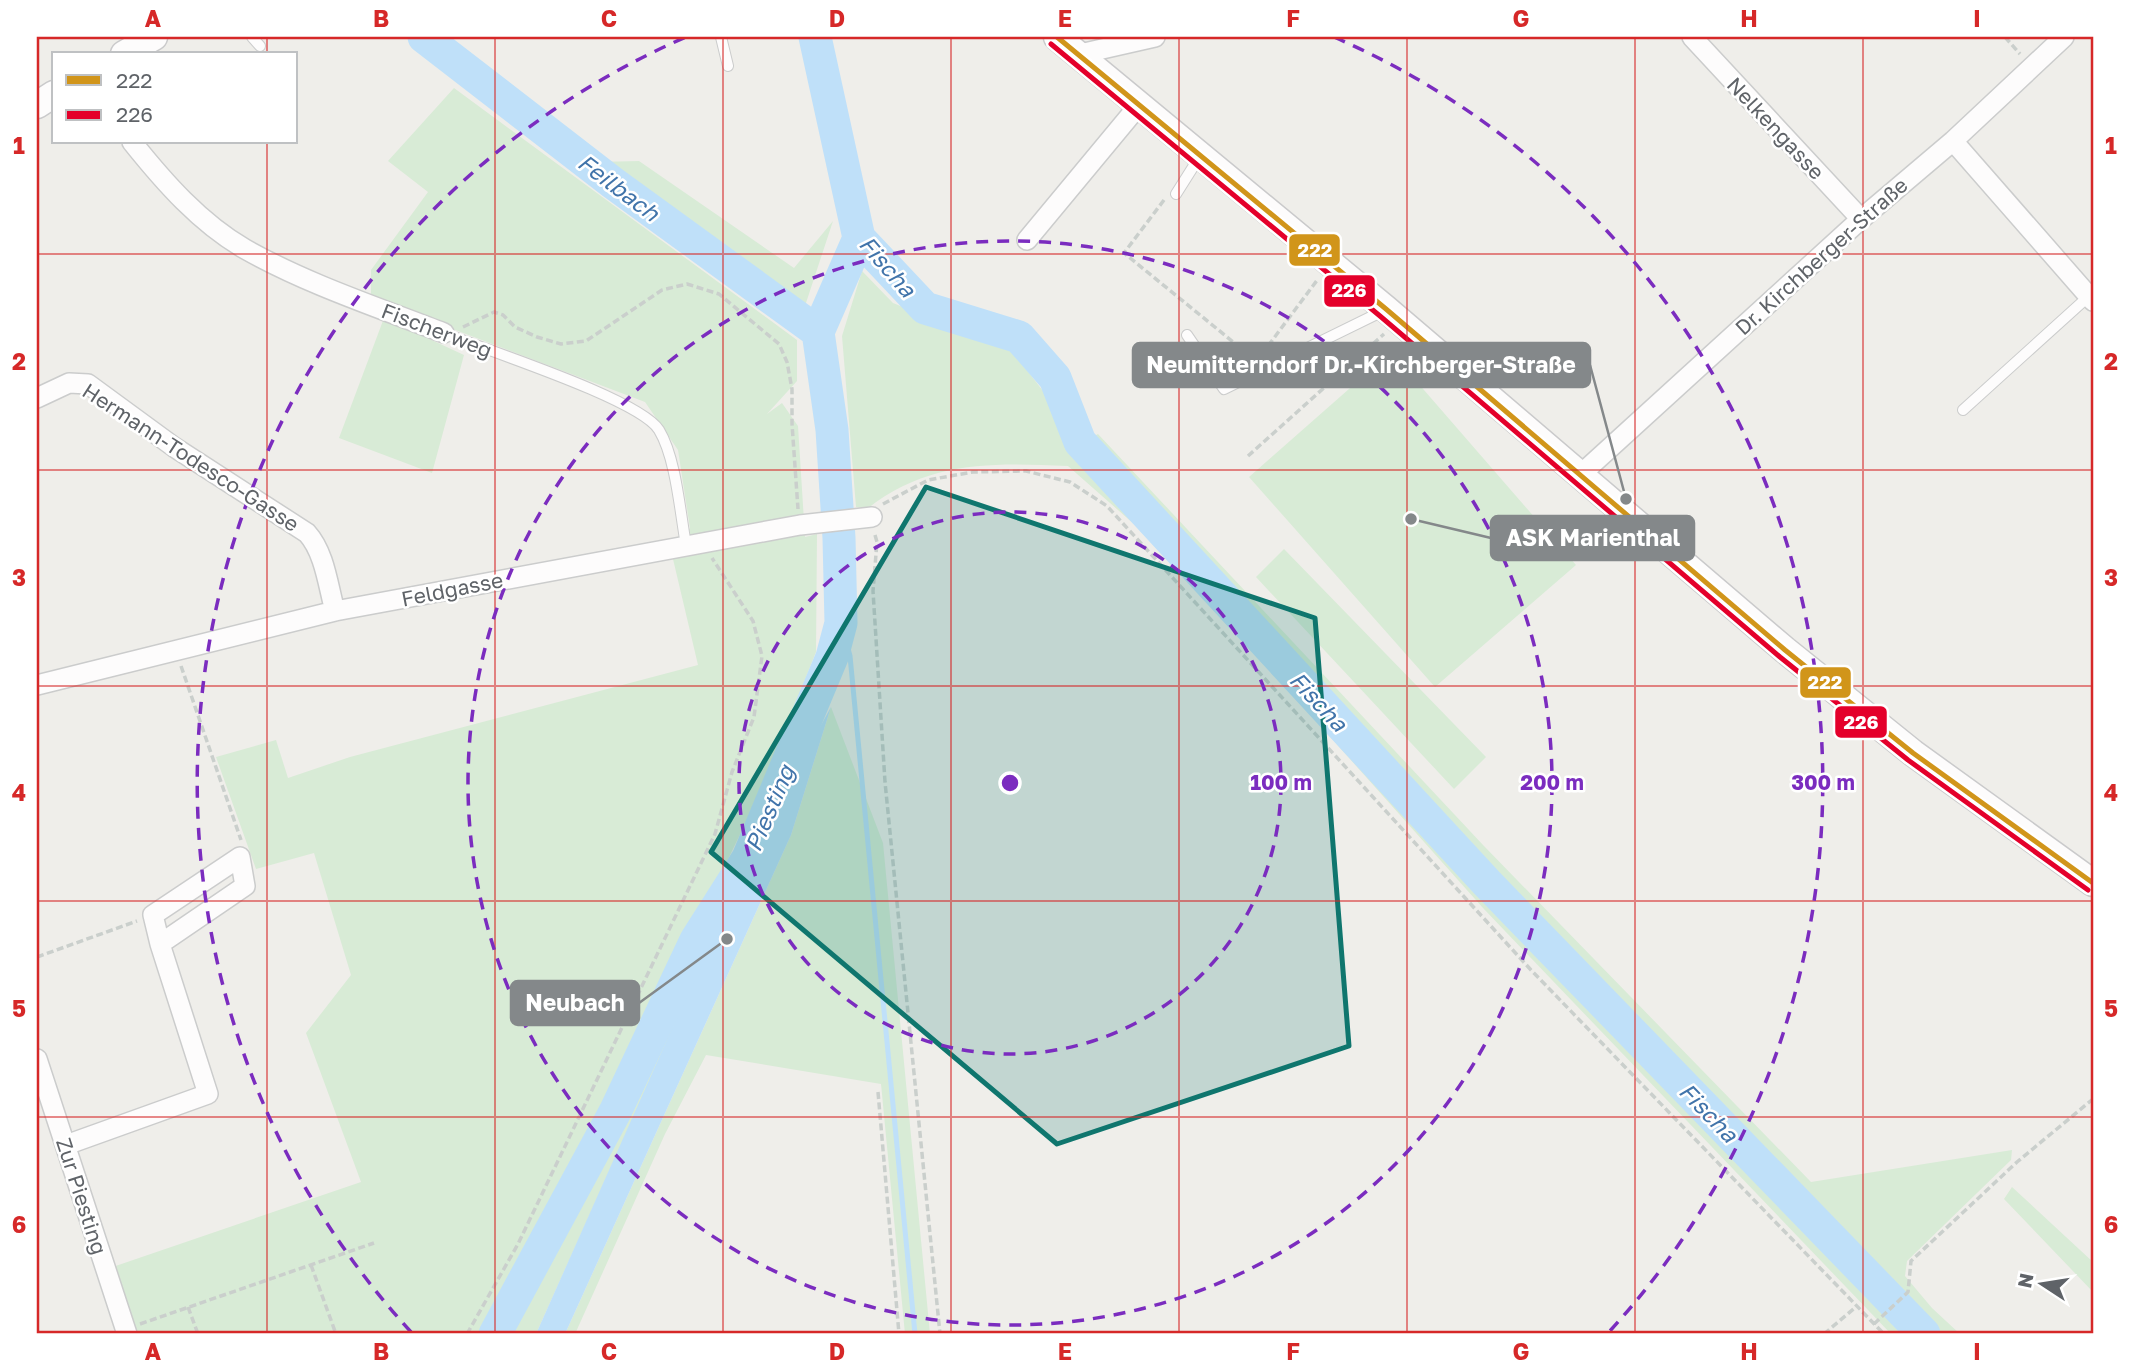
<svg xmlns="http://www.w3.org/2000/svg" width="2130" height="1371" font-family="'Golos Text',sans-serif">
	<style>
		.green { fill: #d8ebd6 }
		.water { fill: #bfe0f9 }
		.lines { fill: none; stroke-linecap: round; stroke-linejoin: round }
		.stream { stroke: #bfe0f9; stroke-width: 5 }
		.river { stroke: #bfe0f9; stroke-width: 33 }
		.lane-casing { stroke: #cbcccc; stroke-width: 12 }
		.street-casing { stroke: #cbcccc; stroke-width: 22 }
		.secondary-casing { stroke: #cacacb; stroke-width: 29 }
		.path { stroke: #cacfcc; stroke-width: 3.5; stroke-dasharray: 7 3.5; stroke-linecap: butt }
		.lane { stroke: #fdfcfc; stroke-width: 10 }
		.street { stroke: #fdfcfc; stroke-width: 19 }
		.secondary { stroke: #fdfcfc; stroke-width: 26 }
		.bus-1-casing { stroke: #fff; stroke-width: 10 }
		.bus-2-casing { stroke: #fff; stroke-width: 10 }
		.bus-1 { stroke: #d1951a; stroke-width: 5 }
		.bus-2 { stroke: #e4002b; stroke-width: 5 }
		.marked { fill: #0f766e; fill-opacity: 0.2; stroke: #0f766e; stroke-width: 5; stroke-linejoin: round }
		.grid { fill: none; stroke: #d62828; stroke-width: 2; stroke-opacity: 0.55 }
		.ring { fill: none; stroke: #7b2cbf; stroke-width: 3.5; stroke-dasharray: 12 9 }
		.labels { text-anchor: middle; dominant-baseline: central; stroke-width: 5; stroke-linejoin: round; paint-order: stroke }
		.street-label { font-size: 21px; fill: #5f6368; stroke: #fff }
		.water-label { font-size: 23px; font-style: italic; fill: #4174aa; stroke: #fff }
		.centre { fill: #7b2cbf; stroke: #fff; stroke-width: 3.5 }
		.ring-label { font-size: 21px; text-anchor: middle; font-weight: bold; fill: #7b2cbf; stroke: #fff; stroke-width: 5; stroke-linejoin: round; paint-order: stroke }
		.leader { fill: none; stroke: #84888a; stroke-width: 2.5 }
		.callout-dot { fill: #84888a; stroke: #fff; stroke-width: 2.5 }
		.callout { fill: #84888a; stroke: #84888a; stroke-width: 2.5 }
		.callout-label { font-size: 23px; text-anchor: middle; font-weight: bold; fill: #fff }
		.line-badge { stroke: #fff; stroke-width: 2.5 }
		.badge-label { font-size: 19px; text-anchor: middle; font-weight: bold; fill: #fff }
		.neatline { fill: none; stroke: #d62828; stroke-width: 2.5 }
		.grid-label { font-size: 23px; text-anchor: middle; font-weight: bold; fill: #d62828 }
	</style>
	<rect width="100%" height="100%" fill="#efeeea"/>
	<path class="green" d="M454,88L797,340V381L767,414L782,403L798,426L805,537L817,534L816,652L759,795L704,909L706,956L536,1334H120L98,1272L361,1182L306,1033L351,975L314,853L256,869L216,757L276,740L288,778L350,757L698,665L673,559L690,528L678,450L645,402L371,298V270L428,192L388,161Z
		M639,161L794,268L833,221L803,312L596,162Z
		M862,271L893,303L1013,352L1053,404L1071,449L1098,434L1484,846L1811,1182L2012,1150L2011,1160L1907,1261L1905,1276L1932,1308L1960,1334H1891L1483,908L1316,721L1135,525L1068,466C993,463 929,460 867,509L856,507L842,336Z
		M384,318L464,355L432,473L339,438Z
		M1391,352L1576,565L1435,687L1249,477Z
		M1284,549L1486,757L1454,789L1256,577Z
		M831,707L883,843L930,1334H905L881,1084L706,1055L665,1134L575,1334H565L791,835Z
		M2012,1187L2093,1262V1292L2004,1199Z"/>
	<path class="water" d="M831,707L791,835L565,1334H536L748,858Z"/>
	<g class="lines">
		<path class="stream" d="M841,623L850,656L915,1334"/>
		<path class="river" d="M424,37L613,183L818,332
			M815,37L859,238L925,308L1019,337L1055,378L1080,442L1487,883L1924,1334
			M495,1334L616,1110L696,940L748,858L832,657L841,623L839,538L832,430L818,332L859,238"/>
		<g class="lane-casing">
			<path id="lane" d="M252,37L260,46
				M721,37L728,66
				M1176,194L1200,156
				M444,333C485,350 640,399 659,430C676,458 680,512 686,545
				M1187,335L1224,389L1385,310
				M1963,410L2089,296"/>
		</g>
		<g class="street-casing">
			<path id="street" d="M1692,37L1861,219
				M1080,54L1155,37
				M1953,141L2093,301
				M132,142C164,182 200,223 245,249C307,284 377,307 444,333
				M1027,240L1139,105
				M37,398L69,383L88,384L174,447L307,533C325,553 328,586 335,611
				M1579,476L1861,219L1953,141L2064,37
				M37,685L335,611L800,525L872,517
				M37,1059L127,1334
				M66,1145L208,1094L160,944L245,886L240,857L153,915L160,944"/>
		</g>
		<g class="secondary-casing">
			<path id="secondary" d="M1057,37L1386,309L1785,650L1913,753L2093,883
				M124,54L154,37
				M37,105L54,94"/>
		</g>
		<path class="path" d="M2005,37L2020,54
			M1164,200L1124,253L1254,359
			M463,327L494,312L503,315L515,327L537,337L561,344L586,341L662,290L687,284L719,294L779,344L787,362L792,389V424L798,509
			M1262,354L1318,279
			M1248,456L1384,334
			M883,504L928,480L973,472L1026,471L1070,482L1107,506L1531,970L1884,1334
			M875,535L877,542L873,591L885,782L940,1334
			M181,666L241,840
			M37,957L137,921
			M878,1092L899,1334
			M311,1265L336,1334
			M188,1307L198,1334
			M140,1324L374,1243
			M1874,1324L1908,1292L1911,1261L2017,1162L2093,1099
			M467,1334L518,1244L715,834L732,772L754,717L762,656L753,621L712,558
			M1824,1334L1857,1306"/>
		<use href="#lane" class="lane"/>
		<use href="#street" class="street"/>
		<use href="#secondary" class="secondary"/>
		<g class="bus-1-casing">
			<path id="bus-1" d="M1057,37L1386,309L1785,650L1913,753L2093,883"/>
		</g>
		<g class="bus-2-casing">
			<path id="bus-2" d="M1051,44L1380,316L1780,657L1908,760L2088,890"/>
		</g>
		<use href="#bus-1" class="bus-1"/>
		<use href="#bus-2" class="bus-2"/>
	</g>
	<path class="marked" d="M926,487L1315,618L1349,1046L1057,1144L711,852Z"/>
	<path class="grid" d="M267,37V54M495,37V1334M723,37V1334M951,37V1334M1179,37V1334M1407,37V1334M1635,37V1334M1863,37V1334M267,142V1334M37,254H2093M37,470H2093M37,686H2093M37,901H2093M37,1117H2093"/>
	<g class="ring">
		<circle cx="1010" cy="783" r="271"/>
		<circle cx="1010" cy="783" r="542"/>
		<path d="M411 1332A813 813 0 0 1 686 37M1334 37A813 813 0 0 1 1609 1332"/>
	</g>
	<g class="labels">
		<g class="street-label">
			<text transform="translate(1776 128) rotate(47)">Nelkengasse</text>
			<text transform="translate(1821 256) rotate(-42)">Dr. Kirchberger-Straße</text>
			<text transform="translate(437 330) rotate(21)">Fischerweg</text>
			<text transform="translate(191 457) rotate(33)">Hermann-Todesco-Gasse</text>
			<text transform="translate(452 589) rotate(-11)">Feldgasse</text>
			<text transform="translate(82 1196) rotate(72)">Zur Piesting</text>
		</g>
		<g class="water-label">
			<text transform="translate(619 187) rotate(37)">Feilbach</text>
			<text transform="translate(888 266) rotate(49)">Fischa</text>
			<text transform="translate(1319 701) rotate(47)">Fischa</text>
			<text transform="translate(769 808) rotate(-67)">Piesting</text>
			<text transform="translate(1709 1112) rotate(46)">Fischa</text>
		</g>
	</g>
	<circle cx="1010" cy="783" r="10" class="centre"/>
	<g class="ring-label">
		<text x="1281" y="790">100 m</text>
		<text x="1552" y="790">200 m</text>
		<text x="1823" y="790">300 m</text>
	</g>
	<path class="leader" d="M1626 499L1590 365M1411 519L1491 538M727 939L639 1003"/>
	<g class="callout-dot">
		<circle cx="1626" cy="499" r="7"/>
		<circle cx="1411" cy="519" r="7"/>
		<circle cx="727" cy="939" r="7"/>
	</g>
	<g class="callout">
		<rect x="1133" y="343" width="457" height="44" rx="7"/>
		<rect x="1491" y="516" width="203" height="44" rx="7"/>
		<rect x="511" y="981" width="128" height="44" rx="7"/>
	</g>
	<g class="callout-label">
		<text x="1361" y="373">Neumitterndorf Dr.-Kirchberger-Straße</text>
		<text x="1593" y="546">ASK Marienthal</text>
		<text x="575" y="1011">Neubach</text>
	</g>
	<g class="line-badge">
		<rect x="1288" y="233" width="53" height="34" rx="7" fill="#d1951a"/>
		<rect x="1323" y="274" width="53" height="34" rx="7" fill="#e4002b"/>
		<rect x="1799" y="666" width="53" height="33" rx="7" fill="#d1951a"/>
		<rect x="1834" y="705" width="54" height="34" rx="7" fill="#e4002b"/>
	</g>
	<g class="badge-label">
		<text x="1315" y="257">222</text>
		<text x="1349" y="297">226</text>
		<text x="1825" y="689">222</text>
		<text x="1861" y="729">226</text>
	</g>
	<rect width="2130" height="1371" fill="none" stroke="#ffffff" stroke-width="77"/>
	<rect x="52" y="52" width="245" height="91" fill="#ffffff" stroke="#bfc1c3" stroke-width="2"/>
	<rect x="66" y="75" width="35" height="10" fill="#d1951a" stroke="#bfc1c3" stroke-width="2"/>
	<text x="116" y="88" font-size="21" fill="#5f6368">222</text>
	<rect x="66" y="110" width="35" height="10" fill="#e4002b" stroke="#bfc1c3" stroke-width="2"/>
	<text x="116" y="122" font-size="21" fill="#5f6368">226</text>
	<g transform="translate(2042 1284) rotate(282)" stroke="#ffffff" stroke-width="5" paint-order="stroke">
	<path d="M0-5L12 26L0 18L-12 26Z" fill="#5f6368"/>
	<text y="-10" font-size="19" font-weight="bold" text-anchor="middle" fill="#5f6368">N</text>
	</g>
	<rect x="38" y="38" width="2054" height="1294" class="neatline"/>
	<g class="grid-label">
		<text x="153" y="27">A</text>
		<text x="381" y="27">B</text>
		<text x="609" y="27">C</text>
		<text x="837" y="27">D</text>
		<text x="1065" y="27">E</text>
		<text x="1293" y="27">F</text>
		<text x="1521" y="27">G</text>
		<text x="1749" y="27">H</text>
		<text x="1977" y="27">I</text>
		<text x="19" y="154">1</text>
		<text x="2111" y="154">1</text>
		<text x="19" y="370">2</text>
		<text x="2111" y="370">2</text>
		<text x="19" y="586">3</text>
		<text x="2111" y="586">3</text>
		<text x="19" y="801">4</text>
		<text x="2111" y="801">4</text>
		<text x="19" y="1017">5</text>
		<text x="2111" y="1017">5</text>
		<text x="19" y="1233">6</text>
		<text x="2111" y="1233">6</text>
		<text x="153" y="1360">A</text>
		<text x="381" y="1360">B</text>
		<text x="609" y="1360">C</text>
		<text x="837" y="1360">D</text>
		<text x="1065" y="1360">E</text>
		<text x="1293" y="1360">F</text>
		<text x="1521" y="1360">G</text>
		<text x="1749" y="1360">H</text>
		<text x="1977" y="1360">I</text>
	</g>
</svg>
